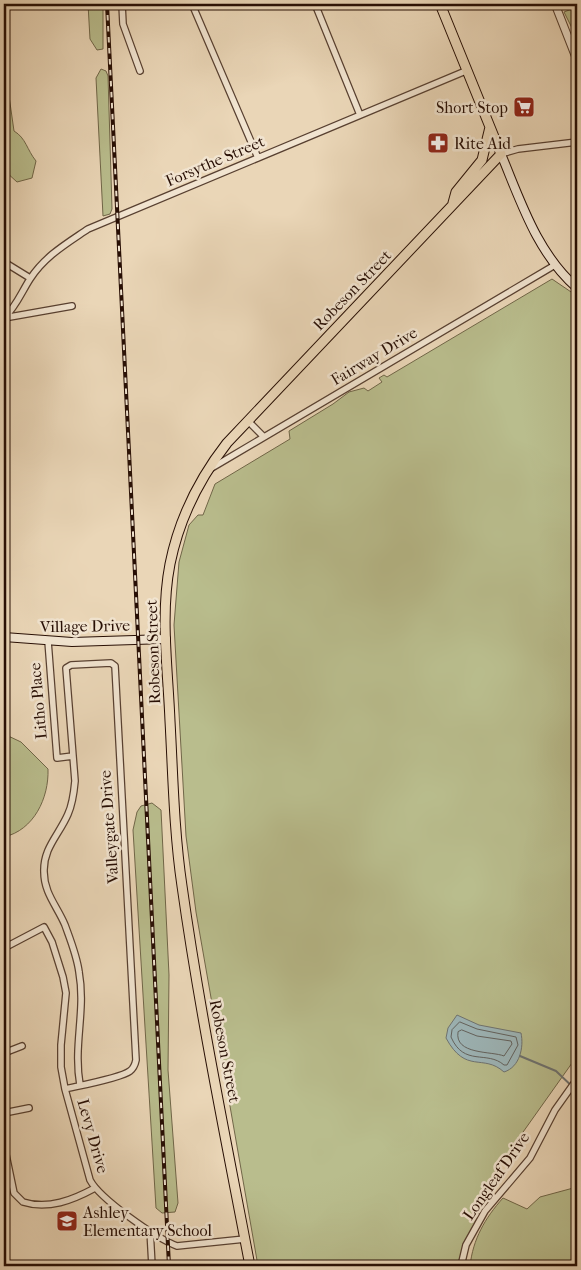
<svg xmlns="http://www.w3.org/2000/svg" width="581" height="1270" font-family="'IM FELL French Canon',serif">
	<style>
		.green { fill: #b9bd8d; stroke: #706648 }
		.water { fill: #9db6b9; stroke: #6e7371 }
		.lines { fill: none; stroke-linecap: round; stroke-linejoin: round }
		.shore { stroke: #62625e; stroke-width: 1 }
		.stream { stroke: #6e7371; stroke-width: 2 }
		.minor-casing { stroke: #584031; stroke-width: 8 }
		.tertiary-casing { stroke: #584031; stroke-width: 9 }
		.secondary-casing { stroke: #270e04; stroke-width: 10 }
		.primary-casing { stroke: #270e04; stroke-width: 11 }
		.minor { stroke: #f1e4d0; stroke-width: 5.5 }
		.tertiary { stroke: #f1e4d0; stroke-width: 7 }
		.secondary { stroke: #f1e4d0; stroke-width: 8 }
		.primary { stroke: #ead6b7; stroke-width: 9 }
		.rail-casing { stroke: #270e04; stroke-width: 4 }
		.rail { stroke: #f1e4d0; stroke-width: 2; stroke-dasharray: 5.5; stroke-linecap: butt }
		.labels { text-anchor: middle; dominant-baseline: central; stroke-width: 5; stroke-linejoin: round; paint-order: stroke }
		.poi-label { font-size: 16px; fill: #270e04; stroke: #f1e4d0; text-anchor: start }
		.street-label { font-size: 16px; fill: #270e04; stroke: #f1e4d0 }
	</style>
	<rect width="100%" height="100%" fill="#ead6b7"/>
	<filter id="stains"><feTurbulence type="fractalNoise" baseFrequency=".004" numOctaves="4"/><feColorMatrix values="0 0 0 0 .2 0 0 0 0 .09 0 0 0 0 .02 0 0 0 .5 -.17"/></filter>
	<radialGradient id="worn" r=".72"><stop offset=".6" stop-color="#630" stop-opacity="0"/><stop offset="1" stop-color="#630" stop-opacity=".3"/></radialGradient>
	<path class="green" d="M88,4H103V49L97,50L90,39Z
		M577,7V29L572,28L564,12Z
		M4,61L14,131C26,138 27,150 36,161L32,178L17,182L5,171L4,165L6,129L4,114Z
		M101,69L106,71L108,76L112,209L110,214L103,216L96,78Z
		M552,279L577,296V1056L494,1173L458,1266H258L196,912L186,836L174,625L179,562L189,525L198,515H203L215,484L290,439L289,431L333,404L349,392L364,388L368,391L382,382L379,378L384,375L387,377Z
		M4,734L21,742L48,769C49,798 34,830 4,837Z
		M152,803L161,810L169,975L168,1070L178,1203L175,1212L162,1213L156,1208L133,830L137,812L141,806Z
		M577,1187V1266H470C473,1239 485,1218 503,1198L527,1209L540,1197Z"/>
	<path class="water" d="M457,1015L479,1025L521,1033C524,1047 520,1067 504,1072C483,1053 466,1075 446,1038L448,1028Z"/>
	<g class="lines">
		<path class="shore" d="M460,1022L477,1029L516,1037L518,1045L507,1065H504C487,1050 464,1067 451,1037L452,1030Z
			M462,1030L477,1036L511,1041L512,1044L504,1056C492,1051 454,1055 458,1032Z"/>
		<path class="stream" d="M520,1056L556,1071L577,1091"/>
		<g class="minor-casing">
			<path id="minor" d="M122,4L123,24L140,71
				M192,4L258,158
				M315,4L360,115
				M501,154L518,149L577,142
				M4,262L30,278
				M4,318C16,307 21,293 30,279C45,256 66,244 88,229L468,70
				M4,318L72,306
				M248,421L264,437
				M210,469L555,265
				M48,641L57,758L73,756
				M4,948L44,927L52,942L63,977L66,993L61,1045V1067L65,1089L90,1180C100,1199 156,1238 177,1246L245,1239
				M4,1053L22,1046
				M65,1089C78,1086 121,1078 130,1071C134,1068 135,1065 136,1060L115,666L111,663L71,665L66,668L75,781C74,792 73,803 68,814C59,835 43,848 44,872C44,893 57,906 65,925C70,939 77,956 79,972C86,1011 73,1045 80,1085
				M4,1113L29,1108
				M4,1145L14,1193L23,1202C48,1210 73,1200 95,1188
				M150,1230L152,1266
				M461,1266L466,1245L485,1211L530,1158L555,1110L577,1079"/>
		</g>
		<g class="tertiary-casing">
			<path id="tertiary" d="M555,4L577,60"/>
		</g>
		<g class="secondary-casing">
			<path id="secondary" d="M501,154C521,202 537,253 577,288
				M4,637L72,642L166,639"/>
		</g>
		<g class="primary-casing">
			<path id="primary" d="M453,203L456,192L482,160L490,127
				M250,1266C226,1140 200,1014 182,886C174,832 173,776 170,721C168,670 160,615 170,564C179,519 199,479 227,443L501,154L440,4"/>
		</g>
		<use href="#minor" class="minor"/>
		<use href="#tertiary" class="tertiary"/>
		<use href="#secondary" class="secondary"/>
		<use href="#primary" class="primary"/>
		<g class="rail-casing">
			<path id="rail" d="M107,4L169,1266"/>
		</g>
		<use href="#rail" class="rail"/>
	</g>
	<defs>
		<g id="supermarket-square" transform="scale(1.125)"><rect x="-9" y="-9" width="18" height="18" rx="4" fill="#8f2418" stroke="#f1e4d0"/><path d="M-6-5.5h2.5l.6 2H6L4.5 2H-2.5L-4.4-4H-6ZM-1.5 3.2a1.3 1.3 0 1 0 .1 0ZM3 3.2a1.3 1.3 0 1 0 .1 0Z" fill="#fff"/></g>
		<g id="pharmacy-square" transform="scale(1.125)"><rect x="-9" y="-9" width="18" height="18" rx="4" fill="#8f2418" stroke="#f1e4d0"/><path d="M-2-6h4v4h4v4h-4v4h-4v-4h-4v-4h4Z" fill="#fff"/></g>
		<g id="school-square" transform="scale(1.125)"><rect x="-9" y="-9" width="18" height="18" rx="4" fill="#8f2418" stroke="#f1e4d0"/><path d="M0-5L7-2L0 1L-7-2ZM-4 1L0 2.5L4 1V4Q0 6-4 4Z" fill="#fff"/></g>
	</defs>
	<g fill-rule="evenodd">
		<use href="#supermarket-square" x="524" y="107"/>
		<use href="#pharmacy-square" x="438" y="143"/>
		<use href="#school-square" x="67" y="1221"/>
	</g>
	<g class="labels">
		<g class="poi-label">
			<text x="508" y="107" text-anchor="end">Short Stop</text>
			<text x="454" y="143">Rite Aid</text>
			<text x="83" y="1212">Ashley<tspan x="83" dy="18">Elementary School</tspan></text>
		</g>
		<g class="street-label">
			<text transform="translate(215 161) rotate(-23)">Forsythe Street</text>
			<text transform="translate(352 290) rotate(-46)">Robeson Street</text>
			<text transform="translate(374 356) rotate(-31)">Fairway Drive</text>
			<text transform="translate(85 626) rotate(-1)">Village Drive</text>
			<text transform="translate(153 652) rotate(-92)">Robeson Street</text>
			<text transform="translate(38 701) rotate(-95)">Litho Place</text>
			<text transform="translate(109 827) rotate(-94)">Valleygate Drive</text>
			<text transform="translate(225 1051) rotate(79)">Robeson Street</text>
			<text transform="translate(93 1136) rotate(74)">Levy Drive</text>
			<text transform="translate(496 1176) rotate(-55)">Longleaf Drive</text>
		</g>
	</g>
	<rect width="581" height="1270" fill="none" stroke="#ead6b7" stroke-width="20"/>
	<rect x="5" y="5" width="571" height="1260" fill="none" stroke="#270e04" stroke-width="2.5"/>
	<rect x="10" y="10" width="561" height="1250" fill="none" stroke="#270e04"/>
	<rect width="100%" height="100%" filter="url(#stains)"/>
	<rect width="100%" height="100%" fill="url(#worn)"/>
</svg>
